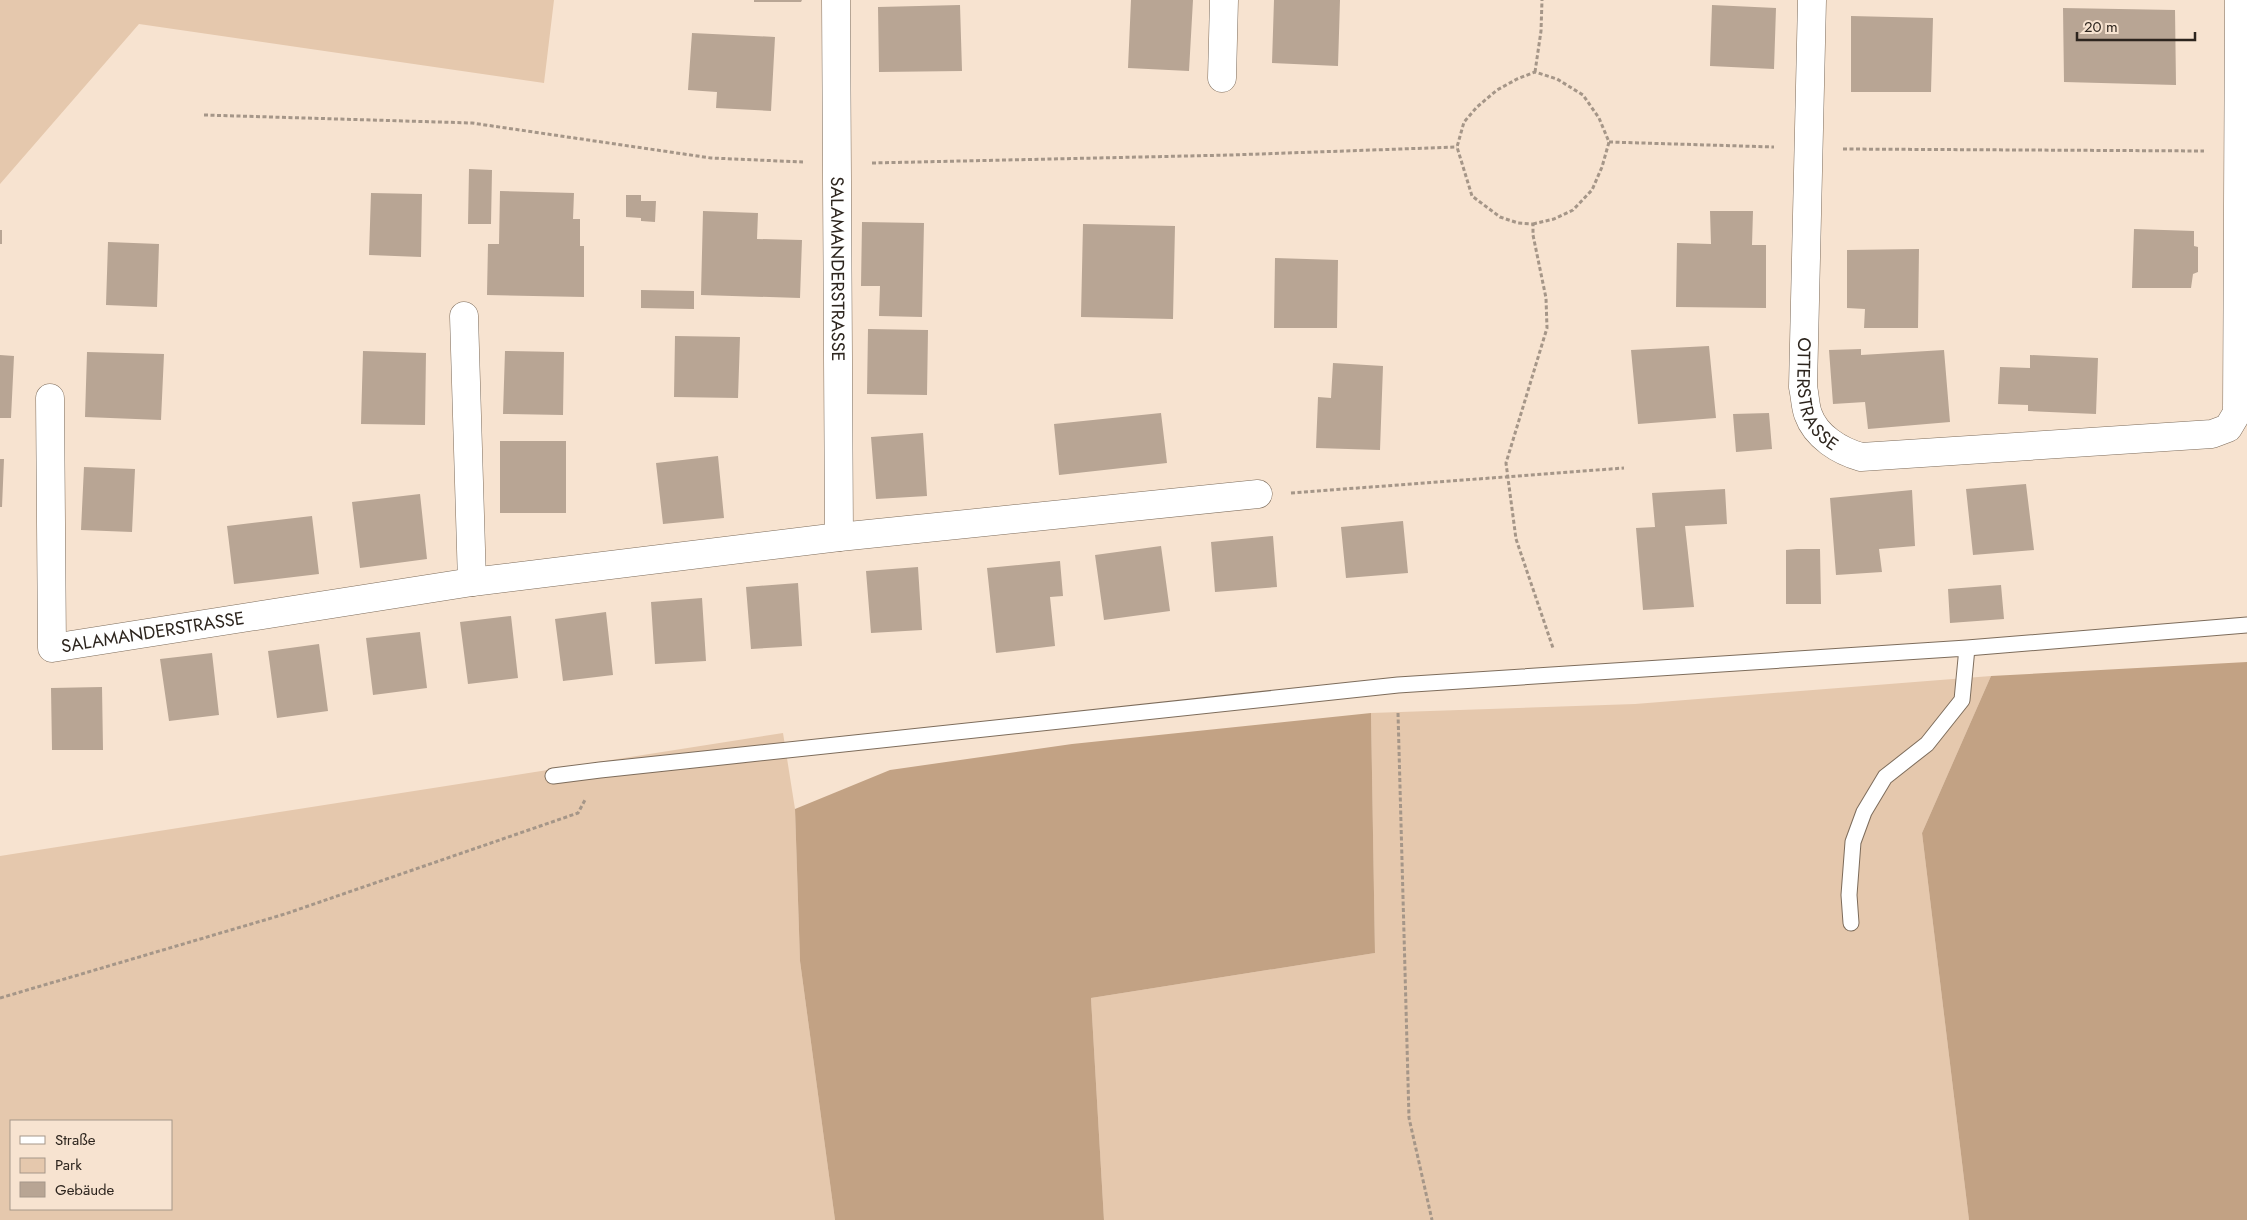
<svg xmlns="http://www.w3.org/2000/svg" width="2247" height="1220" font-family="Jost,sans-serif">
	<style>
		.green { fill: #e5c8ad; fill-rule: evenodd }
		.forest { fill: #c2a284 }
		.building { fill: #b8a594 }
		.lines { fill: none; stroke-linecap: round; stroke-linejoin: round }
		.service-casing { stroke: #7d6c5b; stroke-width: 17 }
		.minor-casing { stroke: #7d6c5b; stroke-width: 29 }
		.path { stroke: #a59688; stroke-width: 3; stroke-dasharray: 4 2.5; stroke-linecap: butt }
		.service { stroke: #fff; stroke-width: 15 }
		.minor { stroke: #fff; stroke-width: 28 }
		.labels { text-anchor: middle; dominant-baseline: central; stroke-width: 4.5; stroke-linejoin: round; paint-order: stroke }
		.street-label { font-size: 18px; fill: #2d251e; stroke: #f7e3d0 }
	</style>
	<rect width="100%" height="100%" fill="#f7e3d0"/>
	<path class="green" d="M0,0H554L544,83L139,24L0,184Z
		M1991,676L1922,833L1969,1220H1104L1091,998L1375,953L1371,713L1635,704Z
		M783,733L795,809L800,961L835,1220H0V856ZM11,1121H171V1209H11Z"/>
	<path class="forest" d="M2247,662V1220H1969L1922,833L1991,676Z
		M1371,713L1375,953L1091,998L1104,1220H835L800,961L795,809L890,770L1072,744Z"/>
	<path class="building" d="M754,0H802L801,2H754Z
		M1131,0H1193L1189,71L1128,68Z
		M1274,0H1340L1338,66L1272,63Z
		M960,5L962,71L879,72L878,7Z
		M1712,5L1776,8L1774,69L1710,66Z
		M2063,8L2175,10L2176,85L2064,82Z
		M1851,16L1933,18L1931,92H1851Z
		M692,33L775,37L771,111L716,108L717,92L688,90Z
		M469,169L492,170L491,224H468Z
		M500,191L574,193L573,219H580V246H584V297L487,295L488,244H499Z
		M371,193L422,194L421,257L369,255Z
		M626,195H641V201H656L655,222L641,221V218L626,217Z
		M703,211L758,213L757,239L802,240L800,298L701,295Z
		M1710,211H1753L1752,245H1766V308L1676,307L1677,243L1711,244Z
		M862,222L924,223L922,317L879,316L880,286H861Z
		M1083,224L1175,226L1173,319L1081,317Z
		M2134,229L2194,231V246L2198,247V272L2193,274L2191,288H2132Z
		M0,230H2V244H0Z
		M108,242L159,244L157,307L106,305Z
		M1919,249L1918,328H1864L1865,309L1847,308V250Z
		M1275,258L1338,260L1337,328H1274Z
		M641,290L694,291V309L641,308Z
		M868,329L928,330L927,395L867,394Z
		M675,336L740,337L738,398L674,397Z
		M1709,346L1716,418L1638,424L1631,350Z
		M1861,349V355L1944,350L1950,422L1868,429L1865,402L1833,404L1829,350Z
		M363,351L426,353L425,425L361,424Z
		M505,351L564,352L563,415L503,414Z
		M87,352L164,354L161,420L85,417Z
		M0,355L14,356L11,418H0Z
		M2030,355L2098,358L2096,414L2028,411V405L1998,404L2000,367L2030,368Z
		M1333,363L1383,366L1380,450L1316,448L1318,397L1331,398Z
		M1161,413L1167,463L1059,475L1054,424Z
		M1769,413L1772,449L1736,452L1733,414Z
		M923,433L927,496L876,499L871,437Z
		M500,441H566V513H500Z
		M718,456L724,518L663,524L656,463Z
		M0,459H4L2,507H0Z
		M84,467L135,469L132,532L81,530Z
		M2026,484L2034,550L1973,555L1966,489Z
		M1725,489L1727,524L1685,526L1694,607L1643,610L1636,528L1655,527L1652,493Z
		M1912,490L1915,546L1879,549L1882,572L1836,575L1830,498Z
		M420,494L427,559L360,568L352,502Z
		M312,516L319,574L234,584L227,526Z
		M1403,521L1408,573L1346,578L1341,527Z
		M1273,536L1277,587L1215,592L1211,542Z
		M1161,546L1170,611L1104,620L1095,555Z
		M1797,549H1820L1821,604H1786V550Z
		M1060,561L1063,596L1050,597L1055,646L996,653L987,568Z
		M918,567L922,630L871,633L866,571Z
		M798,583L802,646L751,649L746,587Z
		M2001,585L2004,619L1950,623L1948,589Z
		M702,598L706,661L655,664L651,602Z
		M606,612L613,675L563,681L555,619Z
		M511,616L518,678L468,684L460,622Z
		M420,632L427,688L373,695L366,638Z
		M319,644L328,711L277,718L268,651Z
		M212,653L219,715L169,721L160,659Z
		M102,687L103,750H52L51,688Z"/>
	<g class="lines">
		<g class="service-casing">
			<path id="service" d="M553,776L600,770L1398,685L1967,648L2247,625
				M1851,923L1849,895L1853,842L1864,812L1885,777L1927,744L1962,700L1967,648"/>
		</g>
		<g class="minor-casing">
			<g id="minor">
				<path id="s1" d="M836,0L839,537"/>
				<path id="s2" d="M1812,0L1803,387C1805,395 1805,406 1808,414C1816,437 1840,451 1861,457L2212,434L2228,428L2237,413L2239,0"/>
				<path d="M1222,78L1224,0"/>
				<path d="M464,316L472,582"/>
				<path id="s3" d="M50,398L52,648L472,582L839,537L1258,494"/>
			</g>
		</g>
		<path class="path" d="M1535,72L1541,31L1542,0
			M204,115L472,123L711,158L803,162
			M1609,142L1774,147
			M1843,149L2204,151
			M872,163L1231,155L1457,147
			M1533,224L1554,219L1573,210L1592,190L1602,167L1609,142L1599,118L1583,95L1557,79L1535,72L1517,79L1497,90L1477,107L1464,122L1457,147L1472,196L1500,217L1518,223L1533,224V235L1546,298L1547,328L1506,463L1516,539L1553,648
			M1291,493L1624,468
			M1398,713L1409,1118L1432,1220
			M0,998L285,914L578,813L585,800"/>
		<use href="#service" class="service"/>
		<use href="#minor" class="minor"/>
	</g>
	<g class="labels">
		<g class="street-label">
			<text stroke="none"><textPath href="#s1" startOffset="269">SALAMANDERSTRASSE</textPath></text>
			<text stroke="none"><textPath href="#s2" startOffset="398">OTTERSTRASSE</textPath></text>
			<text stroke="none"><textPath href="#s3" startOffset="352">SALAMANDERSTRASSE</textPath></text>
		</g>
	</g>
	<rect x="10" y="1120" width="162" height="90" fill="#f7e3d0" stroke="#a69789"/>
	<rect x="20" y="1136" width="25" height="8" fill="#ffffff" stroke="#a69789"/>
	<text x="55" y="1145" font-size="15" fill="#2d251e">Straße</text>
	<rect x="20" y="1158" width="25" height="15" fill="#e5c8ad" stroke="#a69789"/>
	<text x="55" y="1170" font-size="15" fill="#2d251e">Park</text>
	<rect x="20" y="1182" width="25" height="15" fill="#b8a594" stroke="#a69789"/>
	<text x="55" y="1195" font-size="15" fill="#2d251e">Gebäude</text>
	<path d="M2077 32v8h118v-8" fill="none" stroke="#2d251e" stroke-width="2.5"/>
	<text x="2084" y="32" font-size="15" fill="#2d251e" stroke="#f7e3d0" stroke-width="4" paint-order="stroke">20 m</text>
</svg>
